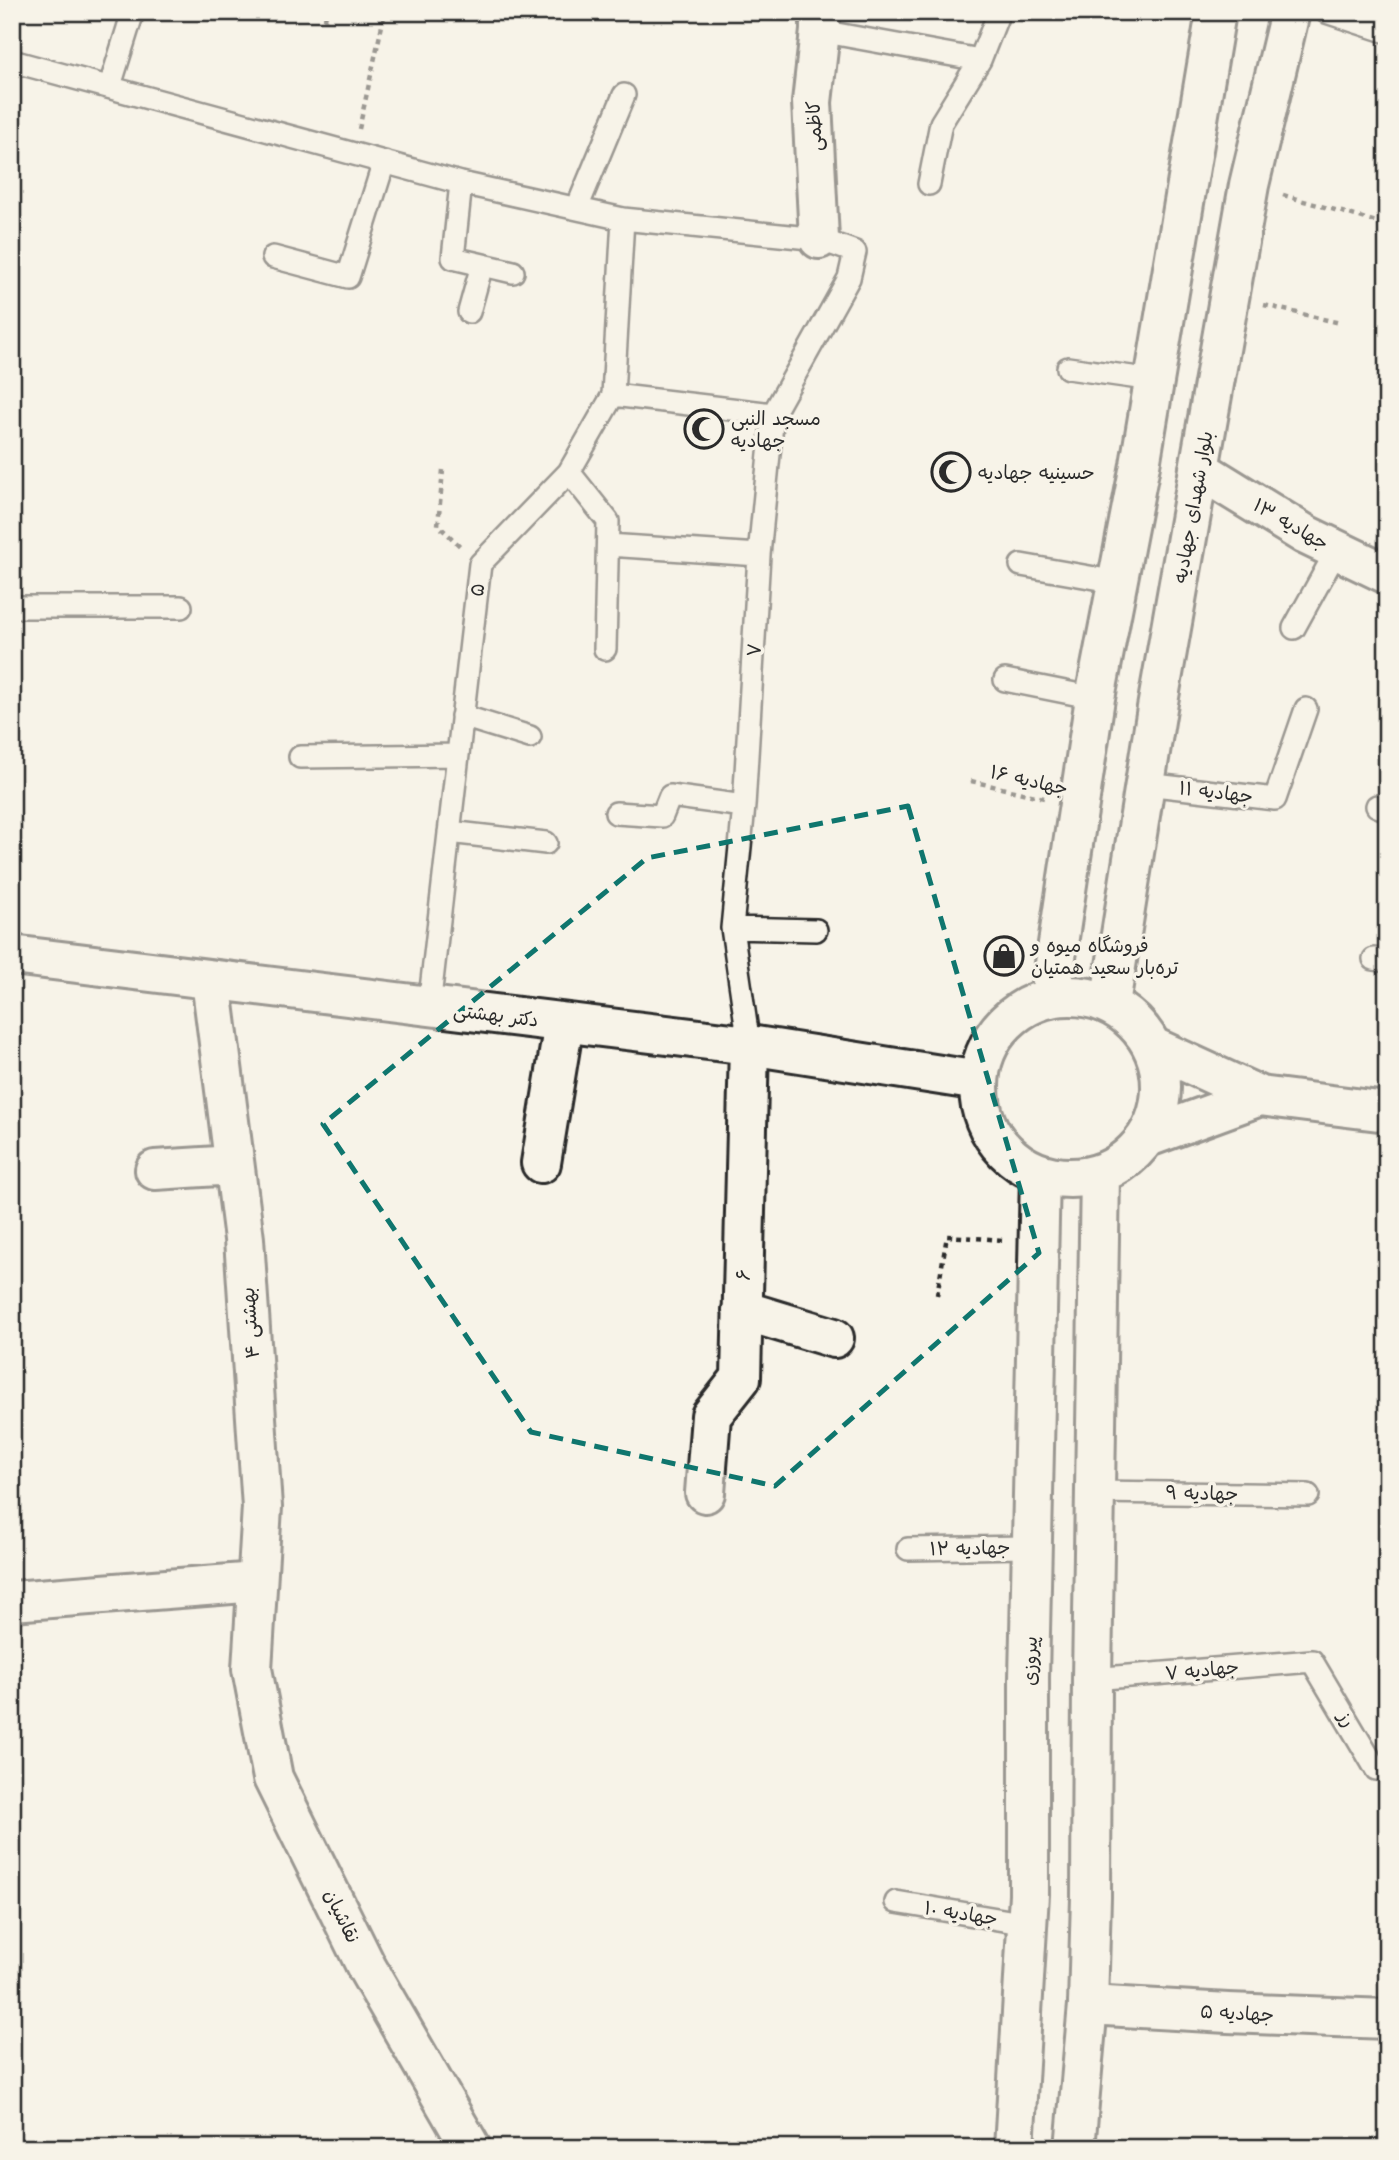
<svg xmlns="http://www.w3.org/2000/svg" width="1399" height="2160" font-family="'Shantell Sans','Playpen Sans Arabic',sans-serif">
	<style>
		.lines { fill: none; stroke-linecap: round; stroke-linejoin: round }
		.lane-casing { stroke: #2b2b2b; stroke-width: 26 }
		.street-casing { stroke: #2b2b2b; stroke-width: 44 }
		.secondary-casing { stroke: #2b2b2b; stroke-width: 44 }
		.path { stroke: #2b2b2b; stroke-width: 4.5; stroke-dasharray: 5 5; stroke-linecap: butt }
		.lane { stroke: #f7f3e8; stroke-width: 21 }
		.street { stroke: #f7f3e8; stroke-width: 38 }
		.secondary { stroke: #f7f3e8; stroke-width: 38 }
		.marked { fill: none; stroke: #0f766e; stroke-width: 5; stroke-dasharray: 14 9; stroke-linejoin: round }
		.labels { text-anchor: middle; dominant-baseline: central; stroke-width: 7; stroke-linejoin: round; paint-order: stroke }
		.street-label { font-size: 19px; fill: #2b2b2b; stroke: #f7f3e8 }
		.poi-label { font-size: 19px; fill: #2b2b2b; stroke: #f7f3e8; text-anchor: start }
	</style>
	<rect width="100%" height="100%" fill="#f7f3e8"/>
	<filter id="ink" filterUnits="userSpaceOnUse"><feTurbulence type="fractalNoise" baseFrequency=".0143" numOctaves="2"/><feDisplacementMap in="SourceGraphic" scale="14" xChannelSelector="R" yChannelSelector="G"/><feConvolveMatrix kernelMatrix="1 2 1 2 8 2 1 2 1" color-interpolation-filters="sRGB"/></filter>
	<g filter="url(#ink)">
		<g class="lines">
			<g class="lane-casing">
				<path id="lane" d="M1326,12L1387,32
					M820,31L980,60
					M12,61L461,183L623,219L819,239L855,252L849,278L773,414
					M110,86L133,12
					M461,183L453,258L513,272
					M929,184L941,123L980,60L999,12
					M577,208L624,95
					M273,257L348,277L384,162
					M469,312L482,265
					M1068,368L1153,380
					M613,395L773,414L759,555L744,806L732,928L749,1045
					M569,472L608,521L605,649
					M608,545L759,555
					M1021,565L1118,582
					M12,607H181
					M1294,628L1337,550
					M1005,680L1095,698
					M462,716L530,737
					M300,757L458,755
					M1146,784L1275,799L1306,709
					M1377,806L1387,810
					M616,813L662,816L670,796L744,806
					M449,832L546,843
					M732,928L816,930
					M1374,959L1387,961
					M429,1007L480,564L569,472L613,395L623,219
					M1095,1492L1308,1495
					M908,1549L1032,1547
					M1092,1679L1312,1661L1376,1769L1387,1768
					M896,1902L1027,1924"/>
			</g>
			<g class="street-casing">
				<path id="street" d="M819,239L812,102L820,31V12
					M1199,469L1306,535L1387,574
					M211,980L244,1239L262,1507L252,1669L273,1778L367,1968L471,2148
					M541,1163L564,1023
					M155,1170L234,1165
					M742,1310L834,1338
					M705,1493L711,1416L741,1378L749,1045
					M12,1601L257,1582
					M1088,2005L1228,2013L1387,2019"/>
			</g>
			<g class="secondary-casing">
				<path id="secondary" d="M12,955L749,1045L979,1081
					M979 1087a91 91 0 1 1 182 0a91 91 0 1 1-182 0Z
					M1050,997L1095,698L1140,465L1216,12
					M1110,1004L1157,708L1249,185L1290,12
					M1260,1096L1387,1112
					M1148,1137L1260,1096L1153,1047
					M1014,2148L1029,1894V1678L1040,1174
					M1075,2148L1088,2005L1091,1897L1092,1679L1100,1174"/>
			</g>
			<path class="path" d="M325,20L326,12
				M359,129L385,12
				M1283,195L1387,225
				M1264,305L1340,323
				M443,470L438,525L460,546
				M971,781L1044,798
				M937,1295L947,1236L1003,1240"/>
			<use href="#lane" class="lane"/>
			<use href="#street" class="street"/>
			<use href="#secondary" class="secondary"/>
		</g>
	</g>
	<path d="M0 0H1399V2160H0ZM908,806L1039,1253L775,1486L531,1432L323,1124L647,858Z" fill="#f7f3e8" fill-opacity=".55" fill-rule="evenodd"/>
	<path class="marked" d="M908,806L1039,1253L775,1486L531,1432L323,1124L647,858Z"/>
	<defs>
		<g id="mosque-ring" transform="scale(2.0125)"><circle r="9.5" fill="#f7f3e8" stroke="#2b2b2b" stroke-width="1.5"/><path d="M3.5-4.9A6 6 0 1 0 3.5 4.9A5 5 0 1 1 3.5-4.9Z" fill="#2b2b2b"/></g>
		<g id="shop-ring" transform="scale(2.0125)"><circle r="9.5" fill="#f7f3e8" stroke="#2b2b2b" stroke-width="1.5"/><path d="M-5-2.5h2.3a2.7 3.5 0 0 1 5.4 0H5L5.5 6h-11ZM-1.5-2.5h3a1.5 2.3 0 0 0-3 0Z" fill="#2b2b2b"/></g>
	</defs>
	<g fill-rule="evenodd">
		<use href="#mosque-ring" x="704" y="429"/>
		<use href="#mosque-ring" x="951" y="472"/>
		<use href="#shop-ring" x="1004" y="956"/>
	</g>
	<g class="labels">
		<g class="street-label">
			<text transform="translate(814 126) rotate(-92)">کاظمی</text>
			<text transform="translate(1193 507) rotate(-80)">بلوار شهدای جهادیه</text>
			<text transform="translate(1291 524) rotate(30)">جهادیه ۱۳</text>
			<text transform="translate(477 590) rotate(-83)">۵</text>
			<text transform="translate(754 650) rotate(-86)">۷</text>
			<text transform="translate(1029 780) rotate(13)">جهادیه ۱۶</text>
			<text transform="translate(1216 792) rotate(7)">جهادیه ۱۱</text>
			<text transform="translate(496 1015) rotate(7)">دکتر بهشتی</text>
			<text transform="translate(743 1275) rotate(-89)">۶</text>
			<text transform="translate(250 1323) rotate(-94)">بهشتی ۴</text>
			<text transform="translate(1202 1493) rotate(1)">جهادیه ۹</text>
			<text transform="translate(970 1548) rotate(-1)">جهادیه ۱۲</text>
			<text transform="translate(1030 1661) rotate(-89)">پیروزی</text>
			<text transform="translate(1202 1670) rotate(-5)">جهادیه ۷</text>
			<text transform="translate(1347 1719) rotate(59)">رز</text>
			<text transform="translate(961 1913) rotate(9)">جهادیه ۱۰</text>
			<text transform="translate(342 1916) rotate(64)">نقاشیان</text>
			<text transform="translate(1237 2013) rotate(3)">جهادیه ۵</text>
		</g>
		<g class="poi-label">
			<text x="731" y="418">مسجد النبی<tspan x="731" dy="22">جهادیه</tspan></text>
			<text x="978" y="472">حسینیه جهادیه</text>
			<text x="1031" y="945">فروشگاه میوه و<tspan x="1031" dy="22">تره‌بار سعید همتیان</tspan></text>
		</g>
	</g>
	<rect width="1399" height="2160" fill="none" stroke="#f7f3e8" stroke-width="42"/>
	<rect x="21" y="21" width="1357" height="2118" fill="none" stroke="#2b2b2b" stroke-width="2.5" filter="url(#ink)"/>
</svg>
